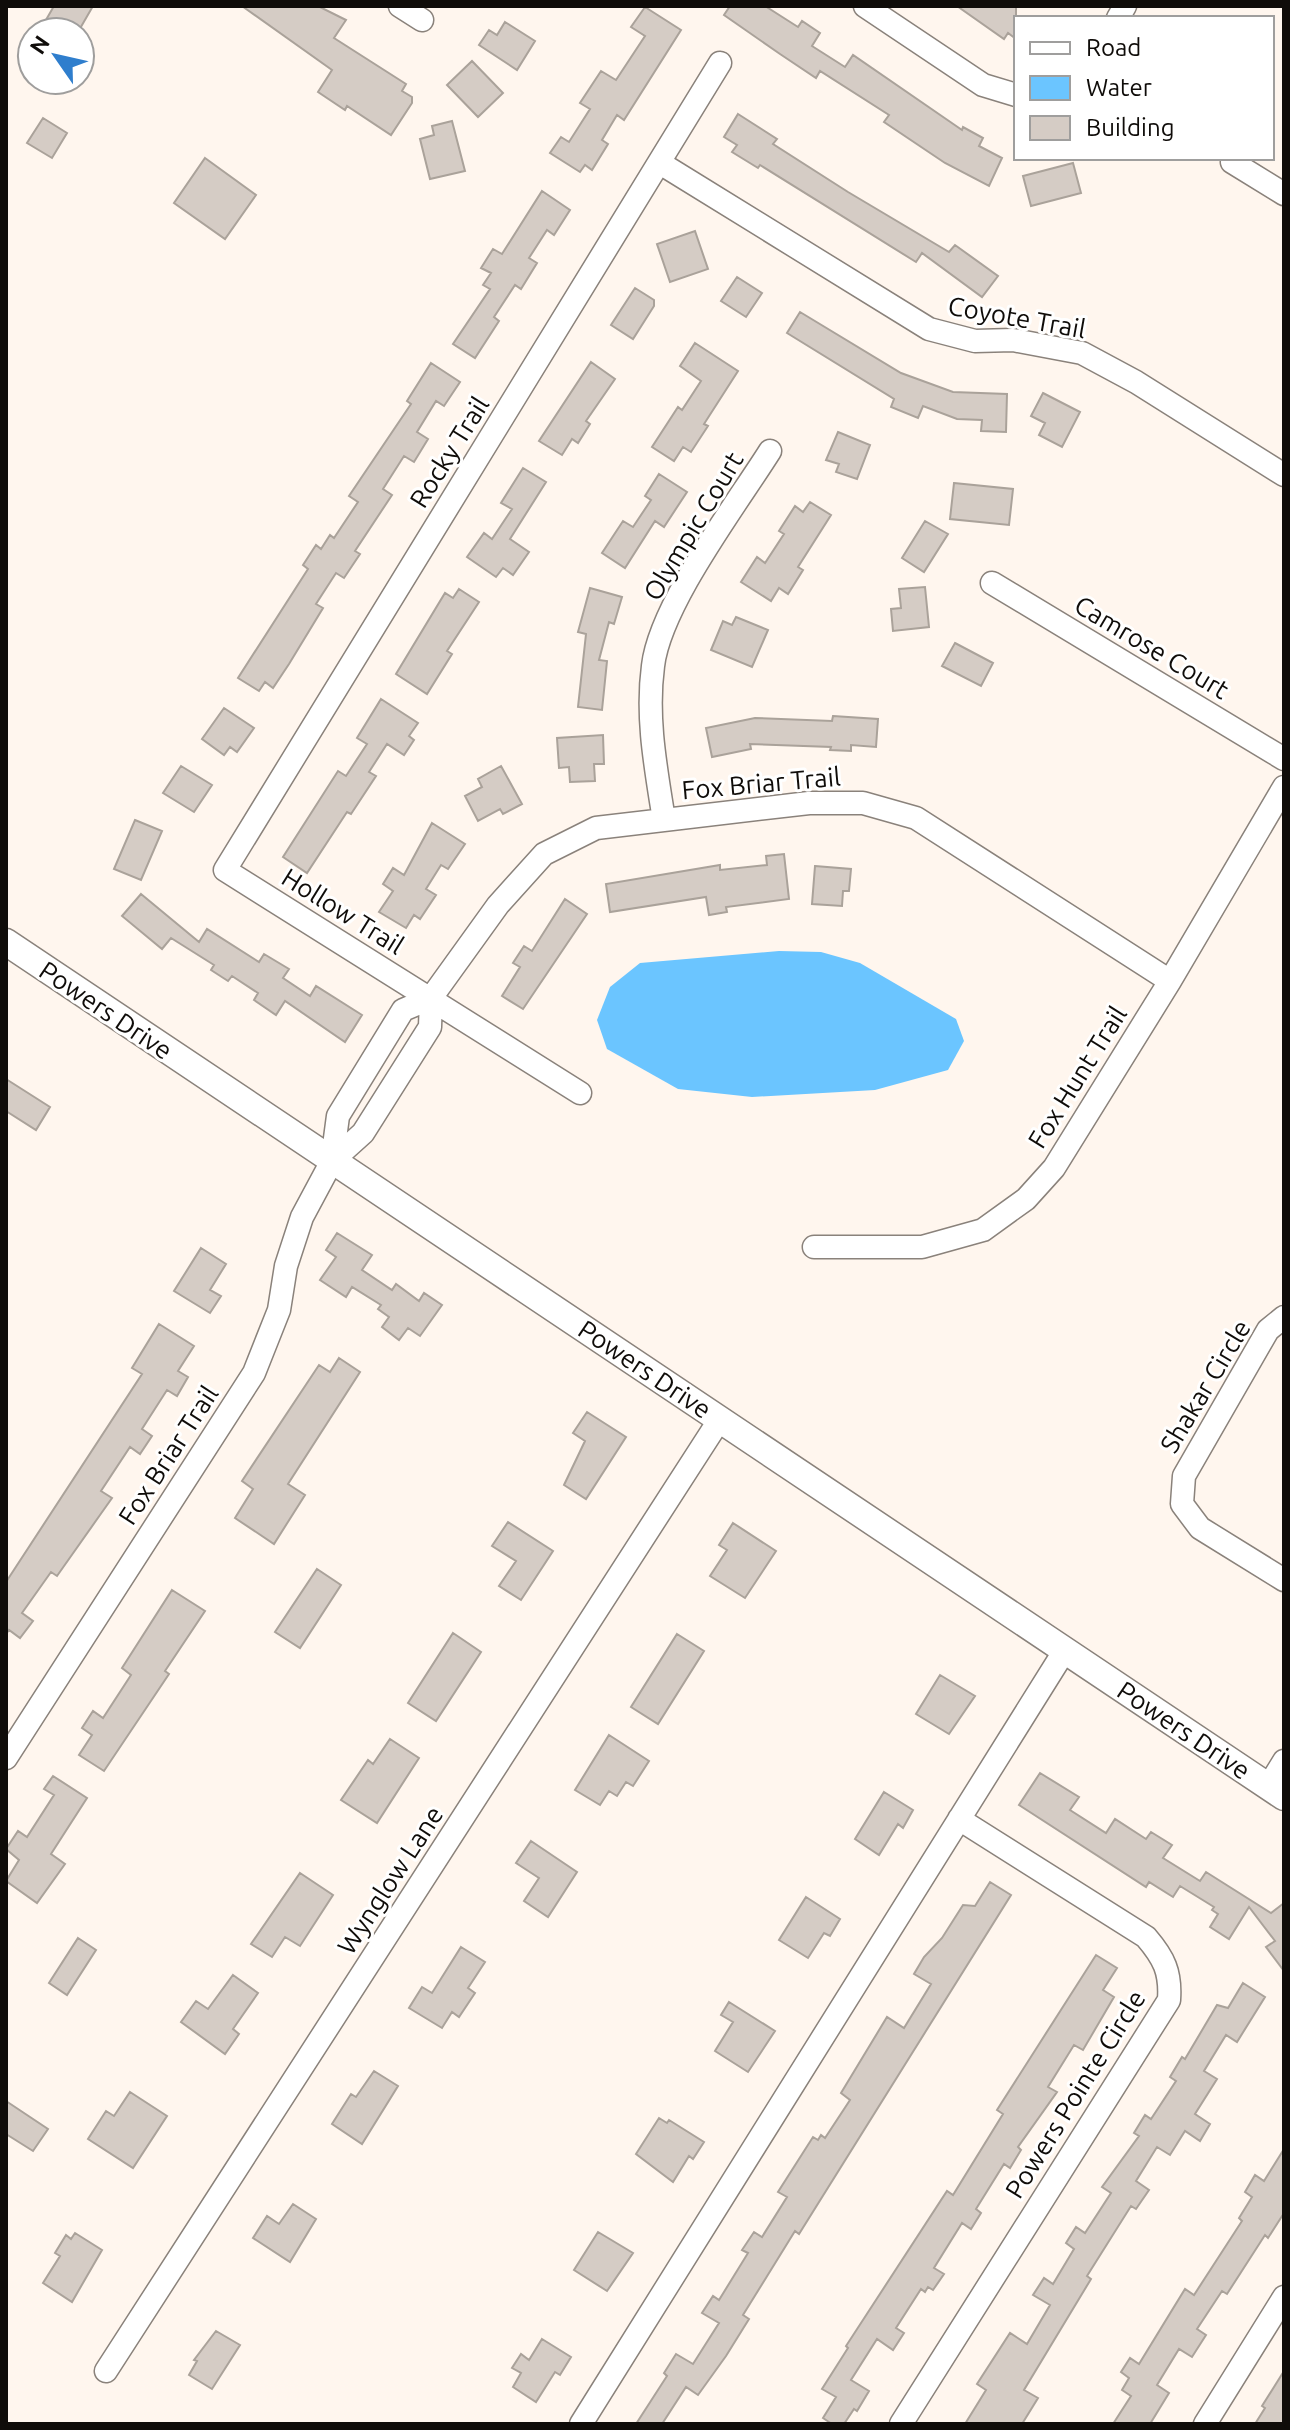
<svg xmlns="http://www.w3.org/2000/svg" width="1290" height="2430" font-family="Ubuntu,sans-serif">
	<style>
		.water { fill: #6bc5ff }
		.building { fill: #d5ccc5; stroke: #aaa29a; stroke-width: 2 }
		.lines { fill: none; stroke-linecap: round; stroke-linejoin: round }
		.minor-casing { stroke: #8a827b; stroke-width: 25 }
		.tertiary-casing { stroke: #8a827b; stroke-width: 29 }
		.minor { stroke: #fff; stroke-width: 22 }
		.tertiary { stroke: #fff; stroke-width: 26 }
		.labels { text-anchor: middle; dominant-baseline: central; stroke-width: 6; stroke-linejoin: round; paint-order: stroke }
		.street-label { font-size: 26px; fill: #0f0c09; stroke: #fff }
	</style>
	<rect width="100%" height="100%" fill="#fff6ee"/>
	<path class="water" d="M779,951L821,952L860,963L956,1019L964,1041L948,1070L875,1090L752,1097L678,1089L607,1049L597,1020L610,987L640,963Z"/>
	<path class="building" d="M54,6H93L78,32H39Z
		M242,6H318L346,20L334,38L406,84L402,91L412,97V103L391,135L347,106L345,110L318,92L332,70Z
		M730,6H765L798,27L802,21L820,33L812,46L845,67L853,55L962,130L963,127L983,138L979,146L1002,158L989,186L945,163L884,122L889,115L820,71L816,78L780,54L724,15Z
		M957,6H1016V39L1008,33L1004,39Z
		M645,7L681,30L624,120L617,115L602,140L608,144L592,170L585,165L580,172L550,153L561,137L569,142L590,109L580,103L601,71L616,80L645,36L631,27Z
		M505,22L535,41L517,70L479,45L489,30L497,35Z
		M472,61L503,93L478,117L447,85Z
		M738,114L777,139L773,144L848,192L949,252L955,245L998,276L982,297L922,253L916,262L760,165L758,168L732,152L737,145L724,137Z
		M43,118L67,133L52,158L27,143Z
		M452,121L465,171L430,179L420,139L434,135L432,126Z
		M205,158L256,195L225,239L174,203Z
		M1073,163L1081,193L1031,206L1023,176Z
		M542,191L570,210L554,235L547,230L529,258L537,263L521,289L515,285L494,317L499,321L475,358L453,344L490,289L483,285L491,273L481,268L493,249L502,254Z
		M695,231L708,269L670,282L657,244Z
		M737,277L762,293L746,317L721,301Z
		M635,288L654,300V306L633,339L611,325Z
		M800,312L901,373L953,392L1007,394L1006,432L981,431L982,420L957,419L923,406L918,418L891,407L894,399L787,333Z
		M695,343L738,371L704,424L708,426L691,452L683,447L674,461L652,447L678,407L682,410L701,381L680,366Z
		M591,362L615,379L586,421L590,424L578,443L572,439L562,455L539,441Z
		M431,363L460,382L444,406L436,401L417,432L428,439L414,462L404,456L383,489L392,495L355,551L360,554L344,578L336,573L316,604L323,608L289,664L273,688L265,682L259,691L238,678L308,569L303,565L316,545L321,549L330,535L334,538L358,502L349,496L411,404L407,401Z
		M1043,393L1080,412L1062,447L1039,435L1045,423L1031,416Z
		M838,432L870,445L857,479L836,472L839,464L826,460Z
		M523,468L546,482L510,539L529,552L513,575L503,568L496,577L467,557L484,533L492,539L512,509L501,503Z
		M659,474L687,492L664,527L655,521L625,568L602,553L623,521L633,527L651,500L645,496Z
		M954,483L1013,489L1009,525L950,519Z
		M810,502L831,515L798,567L803,570L788,594L779,588L771,601L741,582L757,557L765,563L784,534L779,531L795,506L803,512Z
		M925,521L948,534L924,572L902,558Z
		M925,587L929,627L893,631L891,609L901,608L899,589Z
		M590,588L622,597L614,624L609,622L599,660L607,661L602,710L578,707L586,634L578,632Z
		M459,589L479,602L447,651L452,654L427,694L396,674L445,593L453,598Z
		M736,617L768,630L752,667L711,650L723,621L732,625Z
		M955,643L993,663L981,686L942,666Z
		M381,699L418,723L409,736L414,740L404,755L387,744L369,772L376,776L351,814L347,812L307,873L283,857L338,771L346,776L367,744L357,738Z
		M224,708L254,728L237,752L230,747L224,755L202,739Z
		M833,716L878,719L876,747L851,745V751L830,750L831,747L750,744L751,749L712,757L706,728L755,718L832,721Z
		M603,735L604,764H594L595,781L570,782L569,767L559,768L557,738Z
		M181,766L212,785L194,812L163,793Z
		M501,766L522,804L503,814L500,809L478,821L465,796L482,787L478,779Z
		M135,820L162,831L141,880L114,869Z
		M432,823L465,844L448,869L441,865L426,889L436,895L420,919L414,915L406,928L379,912L393,891L383,884L393,868L404,875Z
		M784,854L789,899L726,907L727,912L709,915L706,897L610,912L606,884L720,865V870L767,865L766,856Z
		M815,866L851,869L849,891H843L842,906L812,904Z
		M141,894L199,942L207,929L259,962L264,954L289,969L283,978L310,996L316,986L362,1015L345,1042L285,1001L276,1015L254,1000L258,993L232,976L228,981L211,970L214,965L171,938L162,949L122,916Z
		M565,899L587,914L523,1009L502,996L520,967L513,963L524,946L532,951Z
		M6,1079L50,1107L36,1130L6,1111Z
		M337,1233L372,1255L362,1270L392,1290L396,1284L419,1301L424,1293L442,1305L420,1336L408,1328L399,1340L382,1327L389,1317L378,1309L381,1305L352,1287L346,1297L320,1280L336,1257L326,1250Z
		M201,1248L226,1264L210,1290L221,1296L210,1313L174,1291Z
		M159,1324L194,1346L178,1371L188,1377L177,1396L167,1390L142,1429L152,1436L140,1454L130,1447L101,1491L112,1498L100,1515L57,1576L51,1572L22,1613L33,1621L20,1638L9,1630L6,1634V1582L142,1374L132,1368Z
		M339,1358L360,1372L288,1484L305,1495L274,1544L235,1518L253,1489L242,1481L319,1365L330,1372Z
		M587,1412L626,1437L586,1499L564,1485L585,1441L573,1433Z
		M508,1522L553,1551L521,1600L499,1586L516,1561L492,1546Z
		M733,1523L776,1551L745,1598L710,1576L727,1550L719,1545Z
		M317,1569L341,1585L300,1648L275,1632Z
		M172,1590L205,1611L165,1671L169,1674L104,1771L79,1755L92,1735L82,1728L93,1711L103,1718L131,1675L122,1668Z
		M453,1633L481,1652L436,1721L408,1703Z
		M677,1634L704,1651L658,1724L631,1707Z
		M940,1675L975,1696L949,1734L916,1714Z
		M609,1735L649,1761L633,1786L626,1782L617,1796L609,1791L600,1805L575,1790Z
		M390,1739L419,1758L377,1823L341,1800L368,1760L373,1764Z
		M1040,1773L1079,1797L1070,1810L1106,1833L1115,1819L1146,1839L1151,1832L1172,1845L1163,1858L1200,1881L1206,1872L1271,1913L1284,1903V1971L1266,1947L1275,1941L1249,1907L1229,1939L1210,1927L1218,1914L1212,1910L1214,1907L1180,1886L1173,1897L1149,1882L1146,1887L1019,1805Z
		M53,1776L87,1798L51,1854L65,1864L37,1903L6,1881L19,1860L6,1849L18,1831L27,1837L54,1795L44,1789Z
		M884,1792L913,1810L903,1828L898,1824L879,1855L855,1839Z
		M531,1841L577,1872L548,1917L524,1901L539,1878L516,1863Z
		M300,1873L333,1895L300,1946L285,1937L272,1957L251,1944Z
		M990,1882L1011,1895L799,2234L795,2231L743,2315L749,2319L726,2356L698,2395L686,2387L662,2424H636L667,2376L664,2373L676,2354L693,2364L719,2323L702,2313L713,2296L719,2300L748,2253L742,2250L754,2232L762,2237L787,2197L778,2192L813,2137L818,2140L821,2135L825,2138L850,2100L841,2093L887,2017L904,2028L931,1984L914,1974L924,1957L942,1938L963,1905L975,1906Z
		M806,1897L840,1919L830,1936L824,1933L808,1958L779,1940Z
		M78,1938L96,1950L67,1995L49,1983Z
		M461,1947L485,1962L468,1988L475,1993L459,2017L452,2012L442,2028L409,2008L422,1987L432,1993Z
		M1096,1955L1117,1968L1103,1990L1114,1997L1083,2050L1074,2045L1048,2087L1057,2092L1018,2147L1021,2150L1010,2168L1004,2164L976,2209L981,2213L971,2229L962,2223L934,2268L944,2274L933,2290L928,2287L925,2292L921,2289L896,2328L904,2333L893,2350L877,2339L851,2380L869,2391L857,2411L854,2409L844,2424H832L823,2418L836,2397L822,2389L848,2348L846,2346L947,2191L953,2195L1003,2114L997,2110Z
		M233,1975L258,1993L233,2029L239,2034L225,2054L181,2022L196,2001L208,2009Z
		M1243,1983L1265,1997L1237,2042L1226,2035L1204,2071L1217,2079L1195,2114L1210,2124L1200,2141L1185,2131L1170,2155L1157,2147L1136,2181L1149,2190L1136,2209L1131,2206L1087,2276L1091,2279L1024,2390L1038,2398L1022,2424H965L986,2390L977,2384L1010,2333L1027,2344L1050,2305L1033,2295L1044,2278L1053,2284L1074,2249L1066,2243L1076,2227L1085,2233L1111,2193L1102,2187L1139,2136L1134,2133L1145,2115L1151,2119L1176,2081L1170,2077L1182,2057L1185,2059L1217,2005L1228,2008Z
		M729,2002L775,2031L748,2072L715,2051L733,2022L721,2015Z
		M374,2071L398,2086L362,2144L332,2124L351,2094L356,2097Z
		M130,2092L167,2116L133,2168L88,2139L106,2111L114,2116Z
		M6,2101L48,2129L33,2151L6,2134Z
		M659,2118L667,2123L669,2120L704,2142L693,2159L689,2156L673,2182L636,2154Z
		M1284,2149V2213L1268,2238L1265,2235L1227,2294L1222,2291L1197,2329L1206,2335L1192,2357L1179,2349L1157,2385L1169,2393L1150,2424H1113L1131,2396L1122,2390L1129,2378L1121,2372L1130,2358L1139,2364L1185,2289L1194,2295L1242,2221L1239,2218L1252,2197L1245,2192L1255,2175L1264,2181Z
		M293,2204L316,2219L290,2262L253,2238L267,2216L279,2224Z
		M598,2232L633,2253L607,2291L574,2270Z
		M75,2233L102,2250L72,2302L43,2283L60,2256L55,2253L66,2235L71,2239Z
		M216,2331L240,2345L212,2389L189,2375L197,2361L194,2360Z
		M542,2339L571,2357L560,2375L555,2372L536,2402L513,2387L521,2373L512,2368L521,2354L529,2360Z
		M1284,2371V2424H1255L1265,2408L1262,2406Z"/>
	<g class="lines">
		<g class="minor-casing">
			<path id="minor" d="M400,6L422,20
				M865,6L983,85L1016,95
				M1118,18L1125,6
				M1232,162L1284,194
				M660,163L929,329L975,341L1013,340L1082,353L1136,382L1284,475
				M992,583L1284,759
				M664,820C656,769 646,718 653,666C660,605 736,505 770,451
				M580,1093L225,870L720,63
				M332,1161L338,1116L403,1010L431,998L498,905L544,854L596,828L809,803H863L916,818L1170,981
				M814,1247H922L983,1230L1026,1199L1054,1168L1170,981L1284,787
				M1284,1317L1268,1330L1184,1476L1182,1504L1200,1528L1284,1580
				M6,1758L254,1373L279,1310L286,1266L302,1217L332,1161L363,1133L430,1027L431,998
				M1268,1787L1284,1761
				M106,2371L720,1419
				M581,2424L1065,1650
				M901,2424L1169,2000C1171,1972 1164,1958 1146,1937L959,1819
				M1205,2424L1284,2297"/>
		</g>
		<g class="tertiary-casing">
			<path id="tertiary" d="M6,942L1284,1797"/>
		</g>
		<use href="#minor" class="minor"/>
		<use href="#tertiary" class="tertiary"/>
	</g>
	<g class="labels">
		<g class="street-label">
			<text transform="translate(1017 317) rotate(10)">Coyote Trail</text>
			<text transform="translate(449 452) rotate(-58)">Rocky Trail</text>
			<text transform="translate(693 526) rotate(-59)">Olympic Court</text>
			<text transform="translate(1152 647) rotate(31)">Camrose Court</text>
			<text transform="translate(761 783) rotate(-5)">Fox Briar Trail</text>
			<text transform="translate(343 911) rotate(32)">Hollow Trail</text>
			<text transform="translate(106 1010) rotate(34)">Powers Drive</text>
			<text transform="translate(1077 1077) rotate(-58)">Fox Hunt Trail</text>
			<text transform="translate(645 1369) rotate(34)">Powers Drive</text>
			<text transform="translate(1205 1386) rotate(-59)">Shakar Circle</text>
			<text transform="translate(168 1455) rotate(-57)">Fox Briar Trail</text>
			<text transform="translate(1184 1730) rotate(34)">Powers Drive</text>
			<text transform="translate(390 1880) rotate(-57)">Wynglow Lane</text>
			<text transform="translate(1075 2094) rotate(-58)">Powers Pointe Circle</text>
		</g>
	</g>
	<rect width="1290" height="2430" fill="none" stroke="#0f0c09" stroke-width="16"/>
	<rect x="1014" y="16" width="260" height="144" fill="#ffffff" stroke="#9f9e9d" stroke-width="2"/>
	<rect x="1030" y="42" width="40" height="12" fill="#ffffff" stroke="#9f9e9d" stroke-width="2"/>
	<text x="1086" y="56" font-size="24" fill="#0f0c09">Road</text>
	<rect x="1030" y="76" width="40" height="24" fill="#6bc5ff" stroke="#9f9e9d" stroke-width="2"/>
	<text x="1086" y="96" font-size="24" fill="#0f0c09">Water</text>
	<rect x="1030" y="116" width="40" height="24" fill="#d5ccc5" stroke="#9f9e9d" stroke-width="2"/>
	<text x="1086" y="136" font-size="24" fill="#0f0c09">Building</text>
	<g transform="translate(56 56) rotate(304)"><circle r="38" fill="#ffffff" stroke="#9f9e9d" stroke-width="2"/>
	<path d="M0-6L14 30L0 20L-14 30Z" fill="#2f7ecd"/>
	<text y="-12" font-size="22" font-weight="bold" text-anchor="middle" fill="#0f0c09">N</text>
	</g>
</svg>
